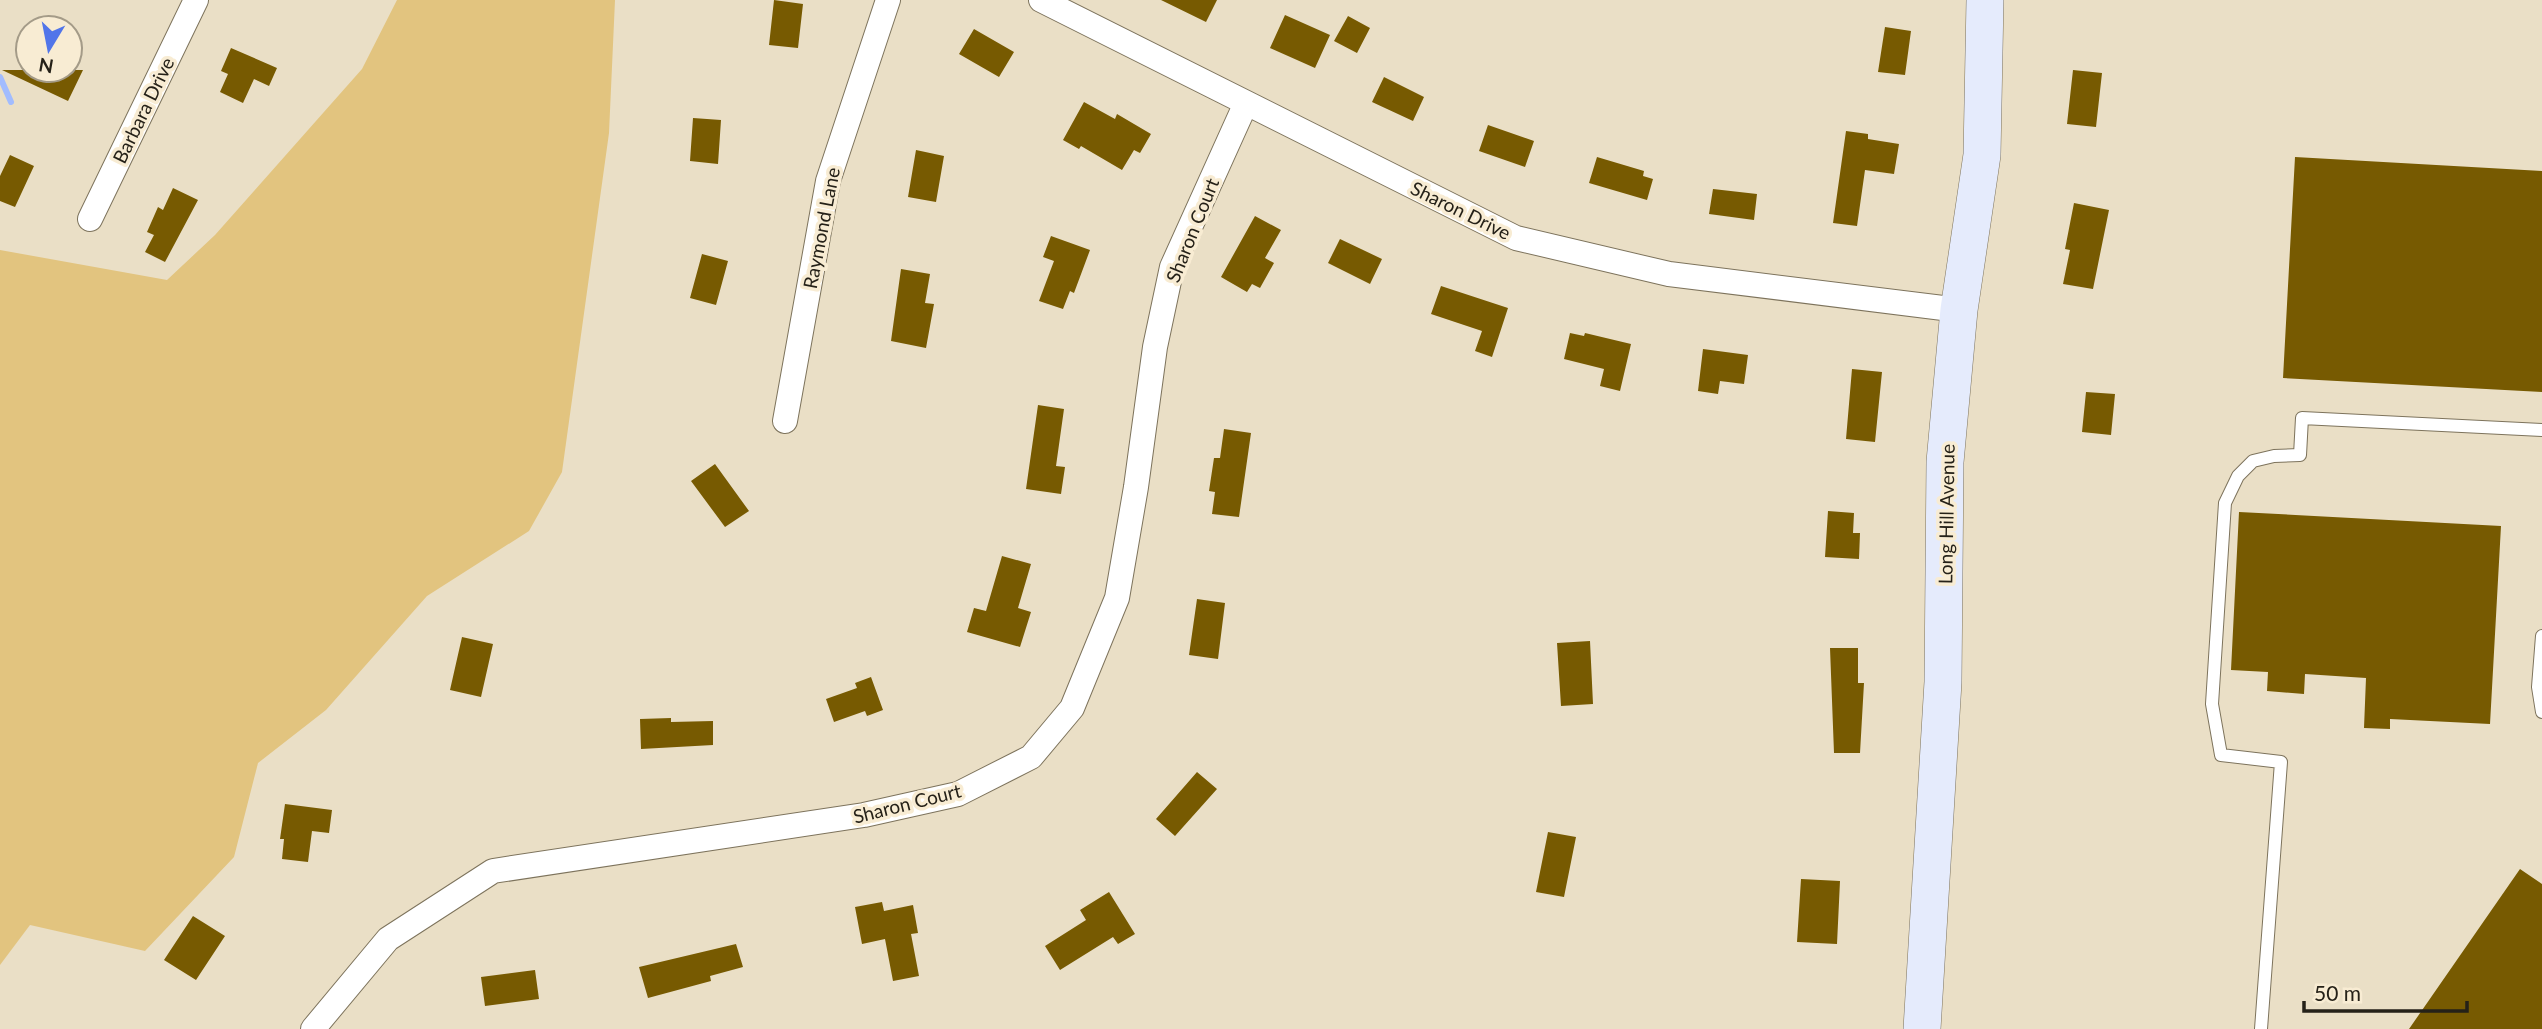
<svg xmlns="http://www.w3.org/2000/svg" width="2542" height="1029" font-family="Lato,sans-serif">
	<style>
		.green { fill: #e2c47f }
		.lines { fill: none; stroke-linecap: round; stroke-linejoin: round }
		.stream { stroke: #a2bcfe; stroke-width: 6 }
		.building { fill: #775a01 }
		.lane-casing { stroke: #7d735c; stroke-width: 14 }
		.street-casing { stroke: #7d735c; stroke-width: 26 }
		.secondary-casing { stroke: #7d735c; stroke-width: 38 }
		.lane { stroke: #fff; stroke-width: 12 }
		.street { stroke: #fff; stroke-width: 24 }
		.secondary { stroke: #e5ebfc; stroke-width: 37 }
		.labels { text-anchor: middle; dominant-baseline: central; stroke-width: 7; stroke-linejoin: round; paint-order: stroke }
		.street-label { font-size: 19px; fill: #252118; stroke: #f8ecd3 }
	</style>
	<rect width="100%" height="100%" fill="#eadfc6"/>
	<path class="green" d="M397,0H615L609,133L562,472L529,531L427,596L326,710L258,763L234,857L145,951L30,925L0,965V250L167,280L215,235L362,69Z"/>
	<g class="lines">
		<path class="stream" d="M0,77L11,102"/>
	</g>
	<path class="building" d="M774,0L803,4L798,48L769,45Z
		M1161,0H1217L1206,22Z
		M1285,15L1330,35L1315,68L1270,48Z
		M1348,16L1370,28L1357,53L1334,41Z
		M1885,27L1911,31L1905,75L1878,72Z
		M974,29L1014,52L999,77L959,54Z
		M231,48L277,68L269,86L254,79L243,103L220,92L228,74L221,71Z
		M2,70H83L68,101Z
		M2073,70L2102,73L2096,127L2067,124Z
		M1384,77L1424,97L1413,121L1372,102Z
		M1084,102L1115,119L1117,114L1151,134L1140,153L1134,150L1122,170L1081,146L1079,149L1063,140Z
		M693,118L721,120L718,164L690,161Z
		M1488,125L1534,141L1525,167L1479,151Z
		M1846,131L1868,134V139L1899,144L1894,174L1865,170L1857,226L1833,223Z
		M916,150L944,156L936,202L908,197Z
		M10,155L34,166L15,207L0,201V176Z
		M1597,157L1644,171L1643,176L1653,179L1647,200L1589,183Z
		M2295,157L2542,171V392L2283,378Z
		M173,188L198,200L165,262L145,252L154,235L147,232L158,207L163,210Z
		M1713,189L1757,194L1754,220L1709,214Z
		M2074,203L2109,210L2093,289L2063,284L2070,250L2065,249Z
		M1255,216L1281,230L1265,258L1274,263L1260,288L1252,284L1247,292L1221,277Z
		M1051,236L1090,250L1074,293L1070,291L1063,309L1039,301L1054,261L1043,257Z
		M1340,239L1382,259L1370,284L1328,263Z
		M702,254L728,261L716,305L690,298Z
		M901,269L930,274L925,303L934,304L926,348L891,341Z
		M1441,286L1508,308L1492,357L1475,351L1482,331L1431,314Z
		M1570,333L1584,336L1585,333L1631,344L1620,391L1600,386L1604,369L1564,359Z
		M1703,349L1748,355L1744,384L1720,381L1718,394L1698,391Z
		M1852,369L1882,372L1875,442L1846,439Z
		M2086,392L2115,394L2111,435L2082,432Z
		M1038,405L1064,409L1056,466L1065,467L1061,494L1026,489Z
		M1224,429L1251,433L1239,517L1212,514L1215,492L1209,491L1214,458H1220Z
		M715,464L749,511L725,527L691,481Z
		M1828,511L1854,513L1853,533H1860L1859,559L1825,557Z
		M2239,512L2501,526L2490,724L2390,719V729L2364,728L2366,678L2305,674L2304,694L2267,691L2268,672L2231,670Z
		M1002,556L1031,564L1018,608L1031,612L1020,647L967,632L974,608L986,611Z
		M1197,599L1225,603L1218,659L1189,655Z
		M462,637L493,644L481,697L450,690Z
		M1590,641L1593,704L1561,706L1557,643Z
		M1830,648H1858V683H1864L1860,753H1834Z
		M871,677L883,710L867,716L865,711L834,722L826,699L857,688L855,683Z
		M671,718V722L713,721V745L641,749L640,719Z
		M1197,772L1217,789L1175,836L1156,819Z
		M285,804L332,810L329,833L312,831L308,862L282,859L284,839H280Z
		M1548,832L1576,837L1564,897L1536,892Z
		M2520,869L2542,884V1029H2409Z
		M1801,879L1840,881L1837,944L1797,942Z
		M1109,892L1135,934L1118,944L1113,937L1060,970L1045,946L1086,920L1080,910Z
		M882,902L884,911L913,905L918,933L911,934L919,976L893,981L885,939L862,944L855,907Z
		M193,916L225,936L196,980L164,960Z
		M736,944L743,967L710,976L711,981L648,998L639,967Z
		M535,970L539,999L485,1006L481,977Z"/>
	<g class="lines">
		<g class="lane-casing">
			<path id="lane" d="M2542,636L2538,687L2542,712
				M2261,1029L2281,762L2221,755L2212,704L2225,503L2238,476L2253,461L2274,456L2300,455L2302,418L2542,430"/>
		</g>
		<g class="street-casing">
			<path id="street" d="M1041,0L1516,238L1669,274L1959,310
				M90,219L196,0
				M785,421L828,181L888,0
				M313,1029L388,939L493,871L864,815L958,794L1031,757L1072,708L1117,598L1136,487L1155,347L1172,267L1246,103"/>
		</g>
		<g class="secondary-casing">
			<path id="secondary" d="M1922,1029L1943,682L1945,462L1959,310L1982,155L1985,0"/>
		</g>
		<use href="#lane" class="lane"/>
		<use href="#street" class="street"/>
		<use href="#secondary" class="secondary"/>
	</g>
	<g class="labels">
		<g class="street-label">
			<text transform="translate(143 110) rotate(-64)">Barbara Drive</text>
			<text transform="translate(1461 210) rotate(26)">Sharon Drive</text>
			<text transform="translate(821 228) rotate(-79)">Raymond Lane</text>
			<text transform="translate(1192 230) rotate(-68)">Sharon Court</text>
			<text transform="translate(1946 514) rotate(-89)">Long Hill Avenue</text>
			<text transform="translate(907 803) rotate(-14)">Sharon Court</text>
		</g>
	</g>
	<g transform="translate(49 49) rotate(190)"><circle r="33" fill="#f8ecd3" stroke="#a49b88" stroke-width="2"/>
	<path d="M0-5L12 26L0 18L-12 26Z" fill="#5175e9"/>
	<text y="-10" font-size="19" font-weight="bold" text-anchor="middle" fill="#252118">N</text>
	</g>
	<path d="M2304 1001v10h163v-10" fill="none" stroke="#252118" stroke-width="3.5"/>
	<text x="2314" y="1001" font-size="21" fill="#252118" stroke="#f8ecd3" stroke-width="5" paint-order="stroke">50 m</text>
</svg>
